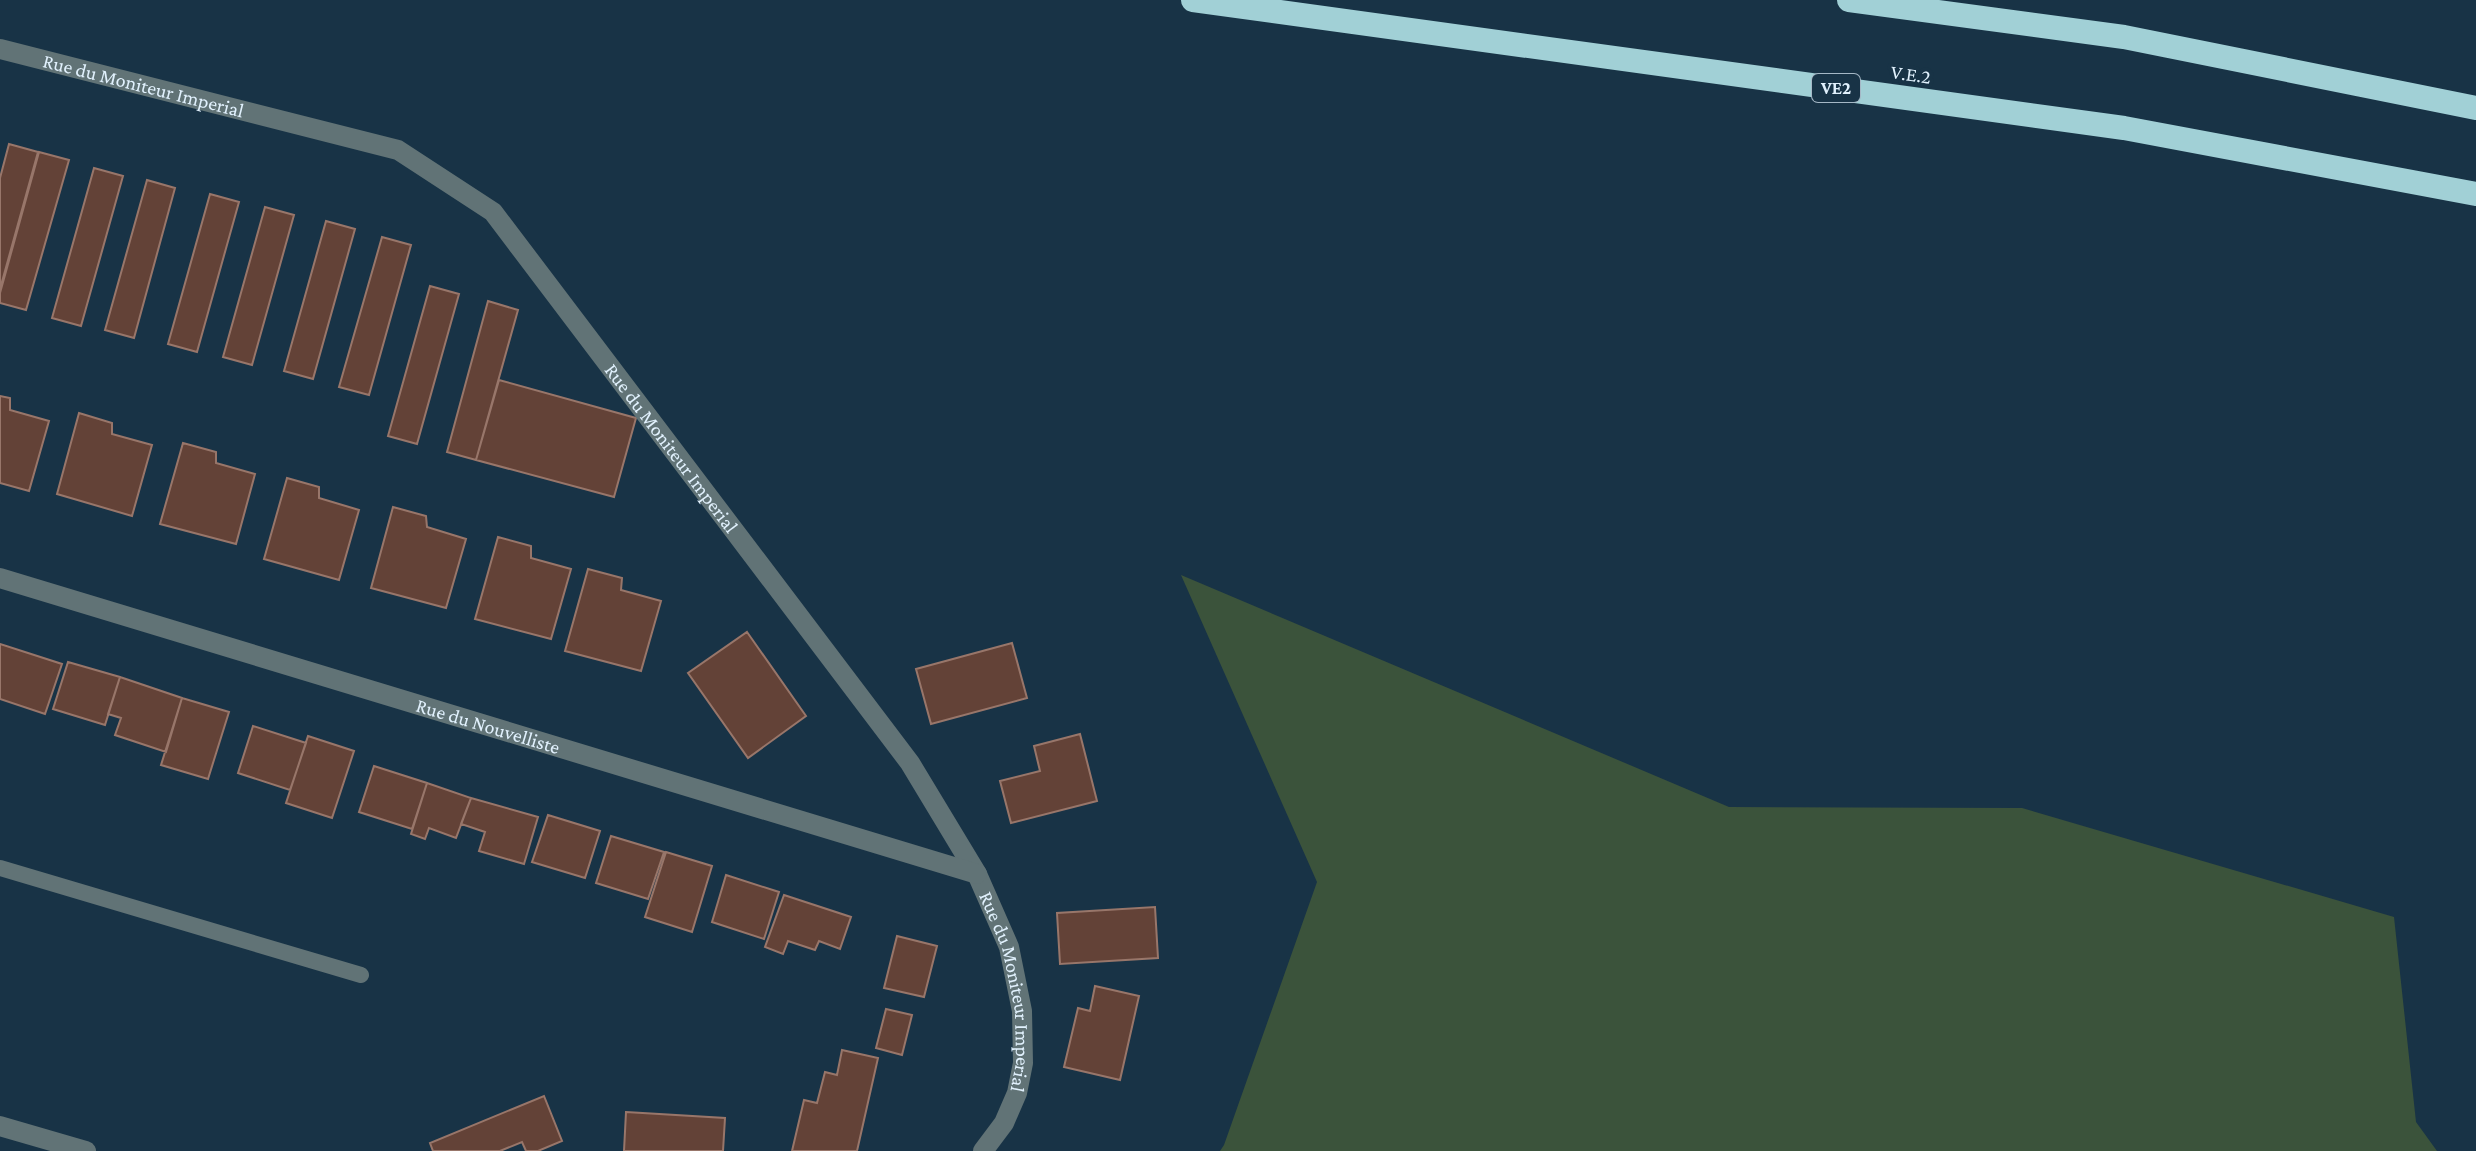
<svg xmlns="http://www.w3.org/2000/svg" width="2476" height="1151" font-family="'Crimson Pro',serif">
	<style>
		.green { fill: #3b533b }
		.building { fill: #634237; stroke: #98766a; stroke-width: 2 }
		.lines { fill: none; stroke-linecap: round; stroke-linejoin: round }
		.lane { stroke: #617376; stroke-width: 16 }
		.street { stroke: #617376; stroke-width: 20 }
		.highway { stroke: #a1d0d6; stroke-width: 24 }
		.labels { text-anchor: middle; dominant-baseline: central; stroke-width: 8; stroke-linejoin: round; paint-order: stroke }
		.shield { fill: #183346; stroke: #a5b8c6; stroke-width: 2 }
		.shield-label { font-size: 18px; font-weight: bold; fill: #e1f1fd }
		.street-label { font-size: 20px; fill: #e1f1fd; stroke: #183346 }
	</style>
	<rect width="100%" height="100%" fill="#183346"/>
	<path class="green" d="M1181,575L1729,807L2022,808L2394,917L2416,1122L2437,1151H1220L1224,1145L1317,882Z"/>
	<path class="building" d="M9,144L38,152L0,289V178Z
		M39,152L69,160L26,310L0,303V293Z
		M94,168L123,176L81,326L52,318Z
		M147,180L175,188L134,338L105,330Z
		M210,194L239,202L197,352L168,344Z
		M265,207L294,215L252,365L223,357Z
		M326,221L355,229L313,379L284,371Z
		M382,237L411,245L369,395L339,387Z
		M430,286L459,294L417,444L388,436Z
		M488,301L518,310L476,460L447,452Z
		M499,380L636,418L614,497L476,460Z
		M0,396L10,398V410L49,421L29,491L0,483Z
		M79,413L112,423V434L152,445L132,516L57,494Z
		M183,443L216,452V463L255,474L236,544L160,524Z
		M287,478L319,487V498L359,510L339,580L264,559Z
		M393,507L426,516L427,527L466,539L446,608L371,588Z
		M498,537L531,546V558L571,569L551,639L475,619Z
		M588,569L622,578L621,590L661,601L641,671L565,651Z
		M747,632L806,716L748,758L688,673Z
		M1012,643L1027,698L931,724L916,669Z
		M0,644L62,664L45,714L0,699Z
		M68,662L120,677L105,725L53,709Z
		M120,677L182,698L166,752L115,735L121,718L108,714Z
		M182,698L229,712L208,779L161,765Z
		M253,726L306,743L290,790L238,773Z
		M1080,734L1097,801L1011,823L1000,781L1040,771L1034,746Z
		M308,736L354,751L332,818L286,803Z
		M374,766L427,783L412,829L359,812Z
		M427,783L471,798L456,838L429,828L425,839L411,834Z
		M471,798L538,817L524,864L479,851L485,832L461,824Z
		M548,815L600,831L585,878L532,862Z
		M611,836L664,852L648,899L596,883Z
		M666,852L712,866L692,932L645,917Z
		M726,875L779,892L764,939L712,922Z
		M784,895L851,917L840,949L819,941L815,950L788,941L783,954L765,947Z
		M1155,907L1158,958L1060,964L1057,913Z
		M897,936L937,946L924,997L884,988Z
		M1095,986L1139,996L1120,1080L1064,1067L1078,1008L1090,1011Z
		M886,1009L912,1015L902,1055L876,1048Z
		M842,1050L878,1058L857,1151H792L804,1100L817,1103L825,1072L837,1075Z
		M544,1096L562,1141L538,1151H526L522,1142L500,1151H433L430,1143Z
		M626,1112L725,1118L723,1151H624Z"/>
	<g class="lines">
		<path class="lane" d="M0,868L361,975"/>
		<g class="street">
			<path id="s1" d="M0,49L398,150L493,212L910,763L977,874L1009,947L1022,1011L1023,1063L1017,1093L1004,1123L983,1151"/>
			<path id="s2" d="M0,578L977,874"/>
			<path d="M0,1126L86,1151"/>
		</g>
		<path class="highway" d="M1193,0L2124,128L2476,194
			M1849,0L2124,37L2476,108"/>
	</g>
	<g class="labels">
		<rect class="shield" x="1812" y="74" width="48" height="28" rx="6"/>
		<g class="shield-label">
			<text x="1836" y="88">VE2</text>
		</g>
		<g class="street-label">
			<text transform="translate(1911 74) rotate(8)">V.E.2</text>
			<text stroke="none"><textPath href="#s1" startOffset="148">Rue du Moniteur Imperial</textPath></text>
			<text stroke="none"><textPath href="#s1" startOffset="820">Rue du Moniteur Imperial</textPath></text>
			<text stroke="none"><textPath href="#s2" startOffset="510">Rue du Nouvelliste</textPath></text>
			<text stroke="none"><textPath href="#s1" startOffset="1468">Rue du Moniteur Imperial</textPath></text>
		</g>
	</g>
</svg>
